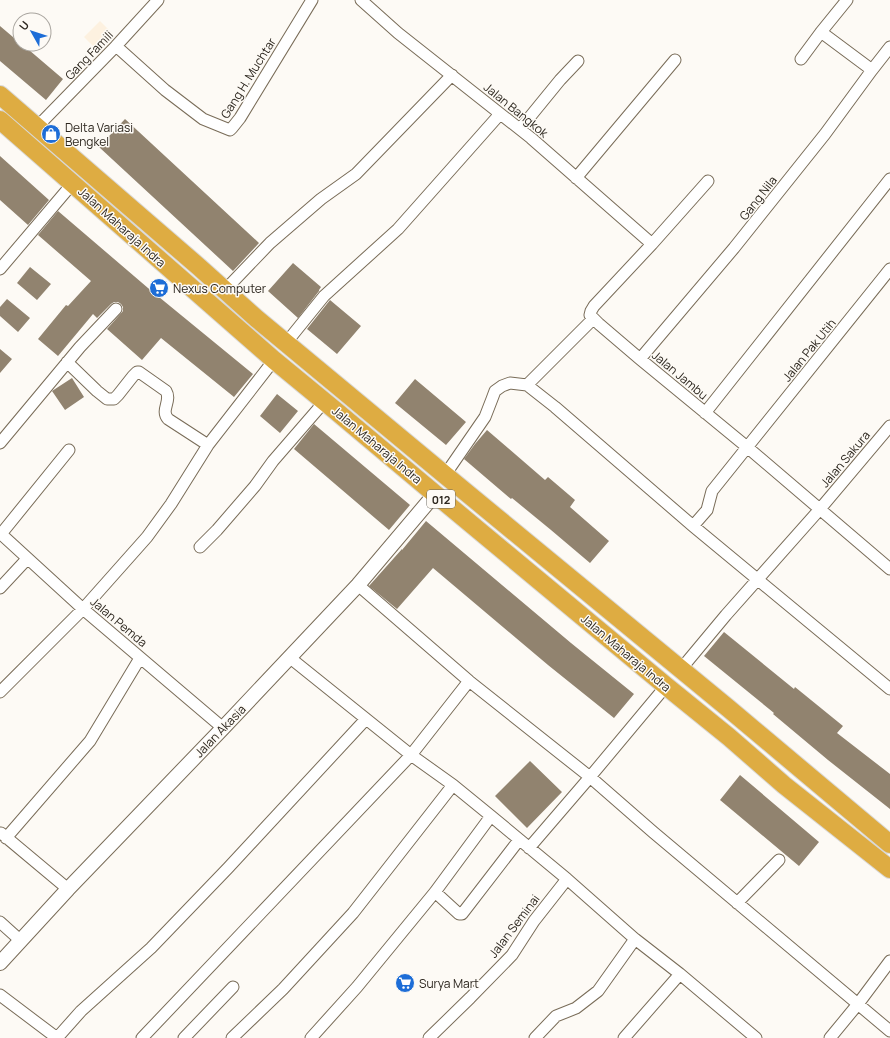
<svg xmlns="http://www.w3.org/2000/svg" width="890" height="1038" font-family="Manrope,sans-serif">
	<style>
		.built { fill: #fdf1e0 }
		.building { fill: #91836f }
		.lines { fill: none; stroke-linecap: round; stroke-linejoin: round }
		.minor-casing { stroke: #796c58; stroke-width: 13 }
		.tertiary-casing { stroke: #796c58; stroke-width: 16 }
		.trunk-casing { stroke: #d9d8d6; stroke-width: 20 }
		.minor { stroke: #fff; stroke-width: 11 }
		.tertiary { stroke: #fff; stroke-width: 14 }
		.trunk { stroke: #deac42; stroke-width: 18 }
		.labels { text-anchor: middle; dominant-baseline: central; stroke-width: 3; stroke-linejoin: round; paint-order: stroke }
		.shield { fill: #fdfaf5; stroke: #6b665e; stroke-width: 1 }
		.shield-label { font-size: 11px; font-weight: bold; fill: #2c261e }
		.street-label { font-size: 12px; fill: #2c261e; stroke: #fdfaf5 }
		.poi-label { font-size: 12px; fill: #2c261e; stroke: #fdfaf5; text-anchor: start }
	</style>
	<rect width="100%" height="100%" fill="#fdfaf5"/>
	<path class="built" d="M100,21L114,35L98,51L84,37Z"/>
	<path class="building" d="M0,26L20,43V44H22L63,79L46,100L0,61Z
		M125,119L259,243L233,271L99,147Z
		M0,156L49,200L28,225L0,200Z
		M58,211L148,288L253,374L234,397L161,338L142,360L107,329L123,311V307L121,304L118,302H114L111,304L97,318L93,314L58,356L38,339L66,305L68,306L91,281L38,235Z
		M293,263L321,287L319,290V291L298,318L268,291Z
		M30,267L51,284L37,300L17,283Z
		M7,299L30,318L18,332L0,316V307Z
		M330,300L361,326L337,354L307,329Z
		M0,349L12,359L0,373Z
		M72,378L84,397L65,410L52,391Z
		M415,379L466,422L446,445L395,403Z
		M277,394L298,411L280,433L260,416Z
		M314,424L410,505L389,530L294,449Z
		M487,430L545,480L548,477L575,500L570,507L609,541L590,563L551,530L512,498L511,499L464,459L475,444Z
		M426,521L571,643L634,694L614,718L548,665L433,568L397,609L369,586L402,549V550Z
		M724,632L794,689L795,687L843,726L837,733L890,774V809L828,760L773,714L774,713L704,656Z
		M530,761L562,792L527,828L495,796Z
		M740,775L819,842L799,866L720,800Z"/>
	<g class="lines">
		<g class="minor-casing">
			<path id="minor" d="M361,0L398,33L531,138L652,244
				M821,32L872,70
				M116,46L165,90L203,119L230,130L232,128L240,118L312,0
				M801,59L821,32L847,0
				M37,127L116,46L158,0
				M520,129L560,80L578,61
				M576,178L675,60
				M708,181L652,244L594,306L591,311L590,315L599,324L640,359L747,447L890,569
				M0,269L73,183
				M225,290L270,243L321,199L356,174L452,75
				M286,343L324,296L398,229L500,114
				M640,359L734,248L825,134L872,70L890,47
				M67,362L97,391L107,399H114L118,395L133,376L137,372H139L166,391C172,401 160,410 168,419L208,445
				M527,385L593,319
				M705,413L890,179
				M0,443L80,347L116,309
				M445,475L485,417L492,399L495,391L502,386L510,383L527,385L555,407L693,526L890,689
				M693,526L707,510L712,491L890,269
				M0,533L83,609L223,728
				M1,534L69,450
				M200,547L217,530L255,486L273,461L325,401
				M358,585L469,681L590,777L653,832L890,1031
				M0,588L27,559
				M289,657L411,755L453,785L491,816L567,879L635,939L680,974L756,1038
				M681,669L726,615L820,509L890,426
				M0,692L83,609L147,537L171,504L208,445L274,360
				M1,833L68,889
				M6,838L90,741L140,658
				M529,848L590,777L666,686
				M435,892L459,914H462L519,840
				M737,903L779,860
				M0,922L21,941
				M0,995L57,1038
				M57,1038L81,1011L151,948L228,868L366,719
				M142,1038L411,755L469,681
				M184,1038L233,987
				M232,1038L283,989L353,913L453,785
				M311,1038L357,987L435,892L491,816
				M429,1038L470,998L512,955L534,921L567,879
				M535,1038L556,1016L576,1008L598,991L635,939
				M624,1038L680,974
				M830,1038L858,1004L890,961"/>
		</g>
		<g class="tertiary-casing">
			<path id="tertiary" d="M0,963L68,889L223,728L358,585L435,494"/>
		</g>
		<g class="trunk-casing">
			<path id="trunk" d="M0,95L199,267L257,319L445,475L728,708L890,844
				M0,120L274,360L336,411L435,494L666,686L729,737L784,785L890,869"/>
		</g>
		<use href="#minor" class="minor"/>
		<use href="#tertiary" class="tertiary"/>
		<use href="#trunk" class="trunk"/>
	</g>
	<defs>
		<g id="shop-disc" transform="scale(1)"><circle r="9.5" fill="#1d6dd7" stroke="#fdfaf5"/><path d="M-5-2.5h2.3a2.7 3.5 0 0 1 5.4 0H5L5.5 6h-11ZM-1.5-2.5h3a1.5 2.3 0 0 0-3 0Z" fill="#fff"/></g>
		<g id="supermarket-disc" transform="scale(1)"><circle r="9.5" fill="#1d6dd7" stroke="#fdfaf5"/><path d="M-6-5.5h2.5l.6 2H6L4.5 2H-2.5L-4.4-4H-6ZM-1.5 3.2a1.3 1.3 0 1 0 .1 0ZM3 3.2a1.3 1.3 0 1 0 .1 0Z" fill="#fff"/></g>
	</defs>
	<g fill-rule="evenodd">
		<use href="#shop-disc" x="51" y="134"/>
		<use href="#supermarket-disc" x="159" y="288"/>
		<use href="#supermarket-disc" x="405" y="983"/>
	</g>
	<g class="labels">
		<rect class="shield" x="427" y="490" width="28" height="18" rx="3"/>
		<g class="shield-label">
			<text x="441" y="499">012</text>
		</g>
		<g class="street-label">
			<text transform="translate(89 55) rotate(-46)">Gang Famili</text>
			<text transform="translate(248 78) rotate(-58)">Gang H. Muchtar</text>
			<text transform="translate(516 110) rotate(39)">Jalan Bangkok</text>
			<text transform="translate(758 198) rotate(-52)">Gang Nila</text>
			<text transform="translate(122 227) rotate(42)">Jalan Maharaja Indra</text>
			<text transform="translate(809 350) rotate(-51)">Jalan Pak Utih</text>
			<text transform="translate(680 375) rotate(40)">Jalan Jambu</text>
			<text transform="translate(377 445) rotate(40)">Jalan Maharaja Indra</text>
			<text transform="translate(845 459) rotate(-50)">Jalan Sakura</text>
			<text transform="translate(119 622) rotate(40)">Jalan Pemda</text>
			<text transform="translate(626 653) rotate(40)">Jalan Maharaja Indra</text>
			<text transform="translate(220 731) rotate(-46)">Jalan Akasia</text>
			<text transform="translate(514 926) rotate(-53)">Jalan Seminai</text>
		</g>
		<g class="poi-label">
			<text x="65" y="127">Delta Variasi<tspan x="65" dy="14">Bengkel</tspan></text>
			<text x="173" y="288">Nexus Computer</text>
			<text x="419" y="983">Surya Mart</text>
		</g>
	</g>
	<g transform="translate(32 32) rotate(309)"><circle r="19" fill="#fdfaf5" stroke="#a9a59f"/>
	<path d="M0-3L7 15L0 10L-7 15Z" fill="#1d6dd7"/>
	<text y="-6" font-size="11" font-weight="bold" text-anchor="middle" fill="#2c261e">U</text>
	</g>
</svg>
